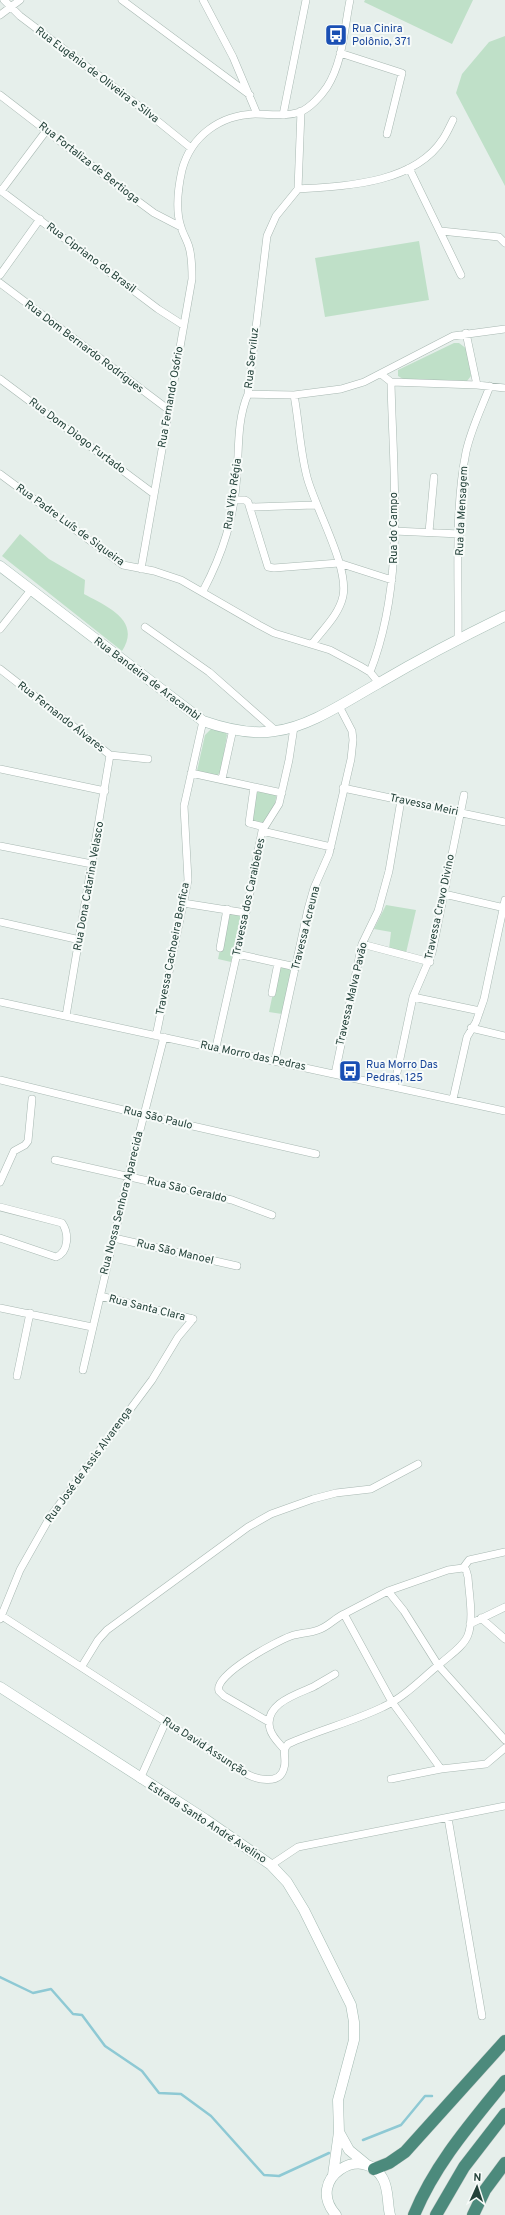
<svg xmlns="http://www.w3.org/2000/svg" width="505" height="2215" font-family="Overpass,sans-serif">
	<style>
		.green { fill: #bfe0c8 }
		.lines { fill: none; stroke-linecap: round; stroke-linejoin: round }
		.stream { stroke: #8ec9d4; stroke-width: 2.5 }
		.minor-casing { stroke: #a8b8b2; stroke-width: 8 }
		.secondary-casing { stroke: #a4bbb3; stroke-width: 11 }
		.trunk-casing { stroke: #c2cac8; stroke-width: 13 }
		.minor { stroke: #fff; stroke-width: 7 }
		.secondary { stroke: #fff; stroke-width: 10 }
		.trunk { stroke: #4c8a7c; stroke-width: 12 }
		.labels { text-anchor: middle; dominant-baseline: central; stroke-width: 4; stroke-linejoin: round; paint-order: stroke }
		.transit-label { font-size: 11px; fill: #164399; stroke: #f7fbf9; text-anchor: start }
		.street-label { font-size: 11px; fill: #24423a; stroke: #f7fbf9 }
	</style>
	<rect width="100%" height="100%" fill="#e6efeb"/>
	<path class="green" d="M365,0H473L452,44L364,2Z
		M505,36V186L456,93L462,74L489,42Z
		M419,241L429,300L325,317L315,258Z
		M454,343H459L467,349L471,376L467,381L403,379L398,376V370Z
		M20,534L49,559L85,580L84,594C106,606 142,620 122,651L2,556Z
		M211,729L225,732L227,735L221,771L217,776L197,771L205,735Z
		M257,790L277,793L274,808L264,823L251,821Z
		M386,905L416,910L406,953L389,949L391,932L374,929Z
		M228,911L241,914L231,962L218,959Z
		M279,964L292,966L282,1014L269,1012Z"/>
	<g class="lines">
		<path class="stream" d="M0,1977L33,1993L51,1989L73,2014L82,2015L105,2046L142,2071L159,2093L181,2094L211,2116L264,2175L279,2176L329,2153
			M363,2140L401,2125L425,2096H432"/>
		<g class="minor-casing">
			<path id="minor" d="M4,0L20,16L139,106L191,148
				M122,0L250,95
				M203,0L233,57L257,114
				M0,15L20,0
				M340,53L402,73L387,134
				M0,95L135,199L154,213L181,227
				M283,115L306,0
				M409,168L461,275
				M298,189C345,186 414,184 443,139C447,133 450,126 453,120
				M0,190L158,309L183,325
				M1,191L46,131
				M441,231L499,237L505,243
				M0,275L40,219
				M0,283L169,410
				M466,333L477,385
				M381,374L391,382L477,385L505,388
				M0,379L154,494
				M248,394L294,395L341,389L364,382L453,336L505,329
				M294,395C299,422 300,451 307,477C315,508 349,566 343,596C339,615 323,629 312,644
				M0,474L123,565L154,571L181,580L259,625L274,633L330,650L360,666L370,672L379,683
				M234,500H245L248,502L268,567L274,568L339,563L392,580
				M250,507L315,505
				M394,531L460,534
				M429,532L434,477
				M141,569L192,279C192,268 192,257 189,247C187,240 183,234 181,227C175,209 178,188 182,170C191,136 220,115 255,114C270,114 286,117 300,112C310,108 321,96 327,87C343,62 344,29 350,0
				M203,591C223,553 234,518 237,475C239,447 237,420 248,394L267,236L276,216L298,189L301,111
				M145,627L209,672L276,731
				M0,629L31,590
				M458,640C459,579 454,511 466,452C471,429 482,407 490,386
				M0,669L110,755L148,759
				M370,672C406,581 393,478 391,382
				M0,769L105,791
				M191,773L282,793
				M222,779L233,729
				M254,787L249,823L264,827
				M343,788L505,822
				M262,831L331,847
				M0,846L92,864
				M444,894L505,908
				M183,903L246,913
				M0,922L80,940
				M362,944L430,962
				M220,948L227,909
				M237,954L296,967
				M272,993L278,963
				M413,997L480,1011
				M0,1002L505,1111
				M66,1016L110,755
				M471,1028L505,1036
				M156,1036L188,880L184,806L203,721
				M216,1047L246,913L262,831L279,804L289,760L294,727
				M275,1060L308,909L314,888L329,854L351,759L353,740L352,731L339,706
				M335,1074L362,944L378,911L389,871L401,800
				M0,1080L144,1115L316,1154
				M394,1087L413,997L432,953L464,795
				M453,1099L467,1037L476,1022L484,999L505,900
				M55,1160L232,1200L272,1215
				M0,1182L14,1151L25,1145L28,1141L32,1099
				M0,1207L62,1223C69,1233 69,1252 56,1257L0,1238
				M114,1238L237,1266
				M100,1296L193,1319
				M0,1308L92,1327
				M83,1370L128,1177L164,1037
				M17,1376L30,1313
				M463,1568L469,1560L505,1552
				M344,1614L388,1591
				M2,1616L245,1773C255,1779 280,1786 284,1768C287,1759 281,1751 288,1744C319,1730 352,1722 383,1707C405,1697 422,1678 441,1663C450,1655 464,1646 468,1635C474,1618 469,1594 468,1577L466,1570L463,1568L448,1570L388,1591L404,1611L438,1665L505,1740
				M481,1618L505,1639
				M0,1619L20,1570L50,1517L152,1380L178,1337L193,1319
				M470,1624L505,1607
				M82,1666L98,1640L107,1630L248,1527L271,1514L313,1499L336,1493L371,1489L418,1464
				M269,1722L224,1696L219,1691C213,1675 277,1641 291,1636C300,1633 310,1633 318,1630C328,1627 335,1618 344,1614L392,1702L441,1769
				M284,1749C279,1743 272,1737 270,1729C263,1704 297,1694 313,1687C320,1683 328,1678 335,1674
				M140,1779L166,1721
				M391,1779L441,1769L486,1764L505,1748
				M448,1818L482,2016
				M271,1865L298,1847L505,1806"/>
		</g>
		<g class="secondary-casing">
			<path id="secondary" d="M0,566L203,721C226,729 251,735 275,731C310,727 348,700 379,683C420,659 462,637 505,616
				M0,1687L205,1819L271,1865L287,1882L304,1910L351,2005L354,2022V2040L338,2100L339,2132L333,2175
				M339,2132L349,2150L366,2164
				M336,2215C304,2179 363,2142 383,2179C389,2190 387,2203 390,2215"/>
		</g>
		<g class="trunk-casing">
			<path id="trunk" d="M374,2169L389,2163L405,2152L505,2041
				M414,2215C435,2164 471,2123 505,2081
				M436,2215L464,2167L505,2114
				M473,2215L485,2190L505,2163"/>
		</g>
		<use href="#minor" class="minor"/>
		<use href="#secondary" class="secondary"/>
		<use href="#trunk" class="trunk"/>
	</g>
	<defs>
		<g id="bus-square" transform="scale(1.15)"><rect x="-9" y="-9" width="18" height="18" rx="4" fill="#1a4fb4" stroke="#f7fbf9"/><path d="M-5-6H5V4H4V6H2V4H-2V6H-4V4H-5ZM-3.5-4V0h7V-4ZM-3.5 1.2v1.5H-2V1.2ZM2 1.2v1.5H3.5V1.2Z" fill="#fff"/></g>
	</defs>
	<g fill-rule="evenodd">
		<use href="#bus-square" x="336" y="35"/>
		<use href="#bus-square" x="350" y="1071"/>
	</g>
	<g class="labels">
		<g class="transit-label">
			<text x="352" y="29">Rua Cinira<tspan x="352" dy="13">Polônio, 371</tspan></text>
			<text x="366" y="1065">Rua Morro Das<tspan x="366" dy="13">Pedras, 125</tspan></text>
		</g>
		<g class="street-label">
			<text transform="translate(97 75) rotate(37)">Rua Eugênio de Oliveira e Silva</text>
			<text transform="translate(89 163) rotate(38)">Rua Fortaliza de Bertioga</text>
			<text transform="translate(91 258) rotate(37)">Rua Cipriano do Brasil</text>
			<text transform="translate(84 347) rotate(37)">Rua Dom Bernardo Rodrigues</text>
			<text transform="translate(252 358) rotate(-84)">Rua Serviluz</text>
			<text transform="translate(171 397) rotate(-80)">Rua Fernando Osório</text>
			<text transform="translate(77 436) rotate(37)">Rua Dom Diogo Furtado</text>
			<text transform="translate(233 494) rotate(-82)">Rua Vito Régia</text>
			<text transform="translate(462 511) rotate(-87)">Rua da Mensagem</text>
			<text transform="translate(70 525) rotate(36)">Rua Padre Luís de Siqueira</text>
			<text transform="translate(394 528) rotate(-90)">Rua do Campo</text>
			<text transform="translate(147 679) rotate(37)">Rua Bandeira de Aracambi</text>
			<text transform="translate(61 717) rotate(38)">Rua Fernando Álvares</text>
			<text transform="translate(424 805) rotate(12)">Travessa Meiri</text>
			<text transform="translate(89 886) rotate(-80)">Rua Dona Catarina Velasco</text>
			<text transform="translate(249 897) rotate(-78)">Travessa dos Caraibebes</text>
			<text transform="translate(440 907) rotate(-78)">Travessa Cravo Divino</text>
			<text transform="translate(306 928) rotate(-76)">Travessa Acreuna</text>
			<text transform="translate(173 949) rotate(-79)">Travessa Cachoeira Benfica</text>
			<text transform="translate(352 994) rotate(-77)">Travessa Malva Pavão</text>
			<text transform="translate(253 1056) rotate(12)">Rua Morro das Pedras</text>
			<text transform="translate(158 1118) rotate(13)">Rua São Paulo</text>
			<text transform="translate(187 1190) rotate(13)">Rua São Geraldo</text>
			<text transform="translate(122 1203) rotate(-76)">Rua Nossa Senhora Aparecida</text>
			<text transform="translate(175 1252) rotate(13)">Rua São Manoel</text>
			<text transform="translate(147 1308) rotate(14)">Rua Santa Clara</text>
			<text transform="translate(89 1465) rotate(-54)">Rua José de Assis Alvarenga</text>
			<text transform="translate(205 1747) rotate(33)">Rua David Assunção</text>
			<text transform="translate(207 1823) rotate(33)">Estrada Santo André Avelino</text>
		</g>
	</g>
	<g transform="translate(477 2187) rotate(3)" stroke="#f7fbf9" stroke-width="3" paint-order="stroke">
	<path d="M0-3L7 15L0 10L-7 15Z" fill="#24423a"/>
	<text y="-6" font-size="11" font-weight="bold" text-anchor="middle" fill="#24423a">N</text>
	</g>
</svg>
